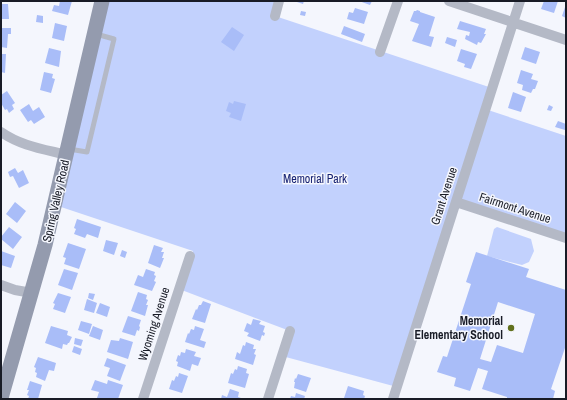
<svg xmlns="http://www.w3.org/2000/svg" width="567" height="400" font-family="'Archivo Narrow',sans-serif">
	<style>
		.green { fill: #c2d1fd }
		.building { fill: #a9bdf8; fill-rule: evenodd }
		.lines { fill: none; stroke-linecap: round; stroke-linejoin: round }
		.lane { stroke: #b4b9c6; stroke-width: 5 }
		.street { stroke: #b4b9c6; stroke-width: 10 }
		.secondary { stroke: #949bae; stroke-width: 15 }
		.poi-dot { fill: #61701d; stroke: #f4f6fd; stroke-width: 1.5 }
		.labels { text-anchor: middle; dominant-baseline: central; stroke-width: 3; stroke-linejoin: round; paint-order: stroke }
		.park-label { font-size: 12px; fill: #172273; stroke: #f4f6fd }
		.street-label { font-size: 12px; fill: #181b26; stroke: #f4f6fd }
		.poi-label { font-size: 12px; font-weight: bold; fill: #181b26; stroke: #f4f6fd; text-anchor: end }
	</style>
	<rect width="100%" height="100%" fill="#f4f6fd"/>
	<path class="green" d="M102,1H279L275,16L492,88L485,109L566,136V238L456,202L397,387L282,356L290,331L179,289L193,251L55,205Z
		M497,227L531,239L534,251L529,262L522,265L487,256L494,229Z"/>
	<path class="building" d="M60,1H72L68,15L52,11L54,5L59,6Z
		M294,1H304L303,4Z
		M359,1H372L370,5Z
		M544,1H558L554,13L541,9Z
		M1,4H8L9,19H1Z
		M566,4V18L562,16Z
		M355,8L368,12L364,24L347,19L349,12L353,13Z
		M417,10L420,11V12L435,17L429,36L434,37L431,47L412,41L419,24L410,21L414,11H416Z
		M301,11L306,12L305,16L300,15Z
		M37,15L43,16V23L36,22Z
		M460,21L486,29L484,34H486L481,43L478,42L477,45L465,39L466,35L469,36L470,32L457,29Z
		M55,23L67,26L64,41L52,38Z
		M344,26L365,34L362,42L341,34Z
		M232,27L244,35L234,51L221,42Z
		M1,28H11V34H8L7,48L1,47Z
		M447,37L457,40L455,47L445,43Z
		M525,47L540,52L536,64L521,59Z
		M49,48L61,51L59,67L45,63Z
		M461,49L477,54L471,69L464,67L465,64L457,61Z
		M1,54H6L5,73L1,72Z
		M521,70L533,74L531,79L538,81L535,89H533L531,93L522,90L523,85L517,83Z
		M44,72L53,74L52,78L55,79L51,93L40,90Z
		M7,91L15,103L12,105L14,109L9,113L7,109L5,110L1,103V95Z
		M513,92L526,97L521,112L508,108Z
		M234,101L246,104L241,121L229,117L231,113L226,111L229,102L233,104Z
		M29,104L33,111L39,107L45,117L34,124L31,120L28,122L20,110Z
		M549,105L553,107L551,111L547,110Z
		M558,121L566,124L565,130L555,127Z
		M15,168L18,173L23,170L29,183L19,188L13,176L10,177L8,172Z
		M15,202L26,211L17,223L6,214Z
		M77,219L101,227L98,238L87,234L85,238L74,234L76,229L74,228Z
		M9,227L22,237L13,249L1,239V237Z
		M106,240L118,243L114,255L103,251Z
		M68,243L86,249L79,269L64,264L66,258L63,257Z
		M154,245L163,248L161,252H164L162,258H164L160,268L148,263Z
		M122,250L127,252L125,258L120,256Z
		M1,251L15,256L11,268L1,265Z
		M476,252L529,269L526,277L566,290V345L551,389L555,391L553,399H507V397L482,389L488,371L478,368L470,391L454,386L456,378L437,372L443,356L447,357L471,284L466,282ZM498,302L535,314L523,353L497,345L491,362L480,359Z
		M64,269L78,273L72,290L58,285Z
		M146,269L155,272L154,275L156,276L154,281L156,282L152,291L134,285L138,275L143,277Z
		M138,292L147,295L146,299L148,300L146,305H148L145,316L131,311Z
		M58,293L71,297L65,313L53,309L55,304L53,303Z
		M89,293L95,294L93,300L88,298Z
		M87,299L97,303L94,313L84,310Z
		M203,301L211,304L205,323L192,319L196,309L197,310L199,305H201Z
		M100,303L110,307L107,317L96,313Z
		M128,316L141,320L139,326L140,327L139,331L137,330L135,336L122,332Z
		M253,319L261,321L259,324L265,326L263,332L265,333L264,336L262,335L260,341L247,336L249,333L244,331L247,323L251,325Z
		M81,321L92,324L89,334L78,330Z
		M51,326L68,331L67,335L72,337L69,343H68L67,345L63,344L62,349L45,343Z
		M93,326L103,330L100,340L89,336Z
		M195,326L204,329L200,340L206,342L204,348L185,342L188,333L189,334L191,329L194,330Z
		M75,338L83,340L81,346L74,344Z
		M120,338L133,342L128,359L107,352L111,340L119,341Z
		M246,342L254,345L253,349H256L254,354L256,355L253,365L235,359L237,352L240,354L243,345L245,346Z
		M74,346L82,349L80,355L72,352Z
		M186,349L196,352L194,356L201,358L198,366L192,364L190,371L177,366L178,362L176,361L178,355L180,356L181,352L185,353Z
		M38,357L56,363L54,371L49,370L45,381L36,377L37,373L35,372L36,368L34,367Z
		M107,358L126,365L120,381L107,376L110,368L104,366Z
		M238,366L247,369L246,373L249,374L245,388L228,383L231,373L233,374L235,369L237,370Z
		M179,373L188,376L182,393L169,389L172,380L174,381L176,376L178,377Z
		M298,374L311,378L306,392L294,388L295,382H294L295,378L296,379Z
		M95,380L107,384L108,380L123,385L118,399H101L97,398L99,392L91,390Z
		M30,381L42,385L38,399H28L29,396L27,395L29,390H27Z
		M348,386L364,391L363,395L365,396L364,399L344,398Z
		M230,389L239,392L238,397L244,399H221L222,395L227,397Z
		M296,393L305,396L304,399H290L291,396L295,397Z"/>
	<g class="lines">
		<path class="lane" d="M69,149L87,152L114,39L96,34"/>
		<path class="street" d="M449,1L566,40
			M275,16L279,1
			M380,52L398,1
			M1,132C21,146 43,149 67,155
			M456,202L566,238
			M1,285L15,290L32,293
			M143,399L190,256
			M268,399L290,331
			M393,399L520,1"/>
		<path class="secondary" d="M1,398L45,245L102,1"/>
	</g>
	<circle class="poi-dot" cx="511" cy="328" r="4"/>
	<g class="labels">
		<g class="park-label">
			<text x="315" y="179">Memorial Park</text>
		</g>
		<g class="street-label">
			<text transform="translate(444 196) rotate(-72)">Grant Avenue</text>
			<text transform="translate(56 201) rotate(-77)">Spring Valley Road</text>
			<text transform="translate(515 208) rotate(18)">Fairmont Avenue</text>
			<text transform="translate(154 324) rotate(-72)">Wyoming Avenue</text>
		</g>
		<g class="poi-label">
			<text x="503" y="321">Memorial<tspan x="503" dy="14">Elementary School</tspan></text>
		</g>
	</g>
	<rect width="567" height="400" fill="none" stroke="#181b26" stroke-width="4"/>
</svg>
